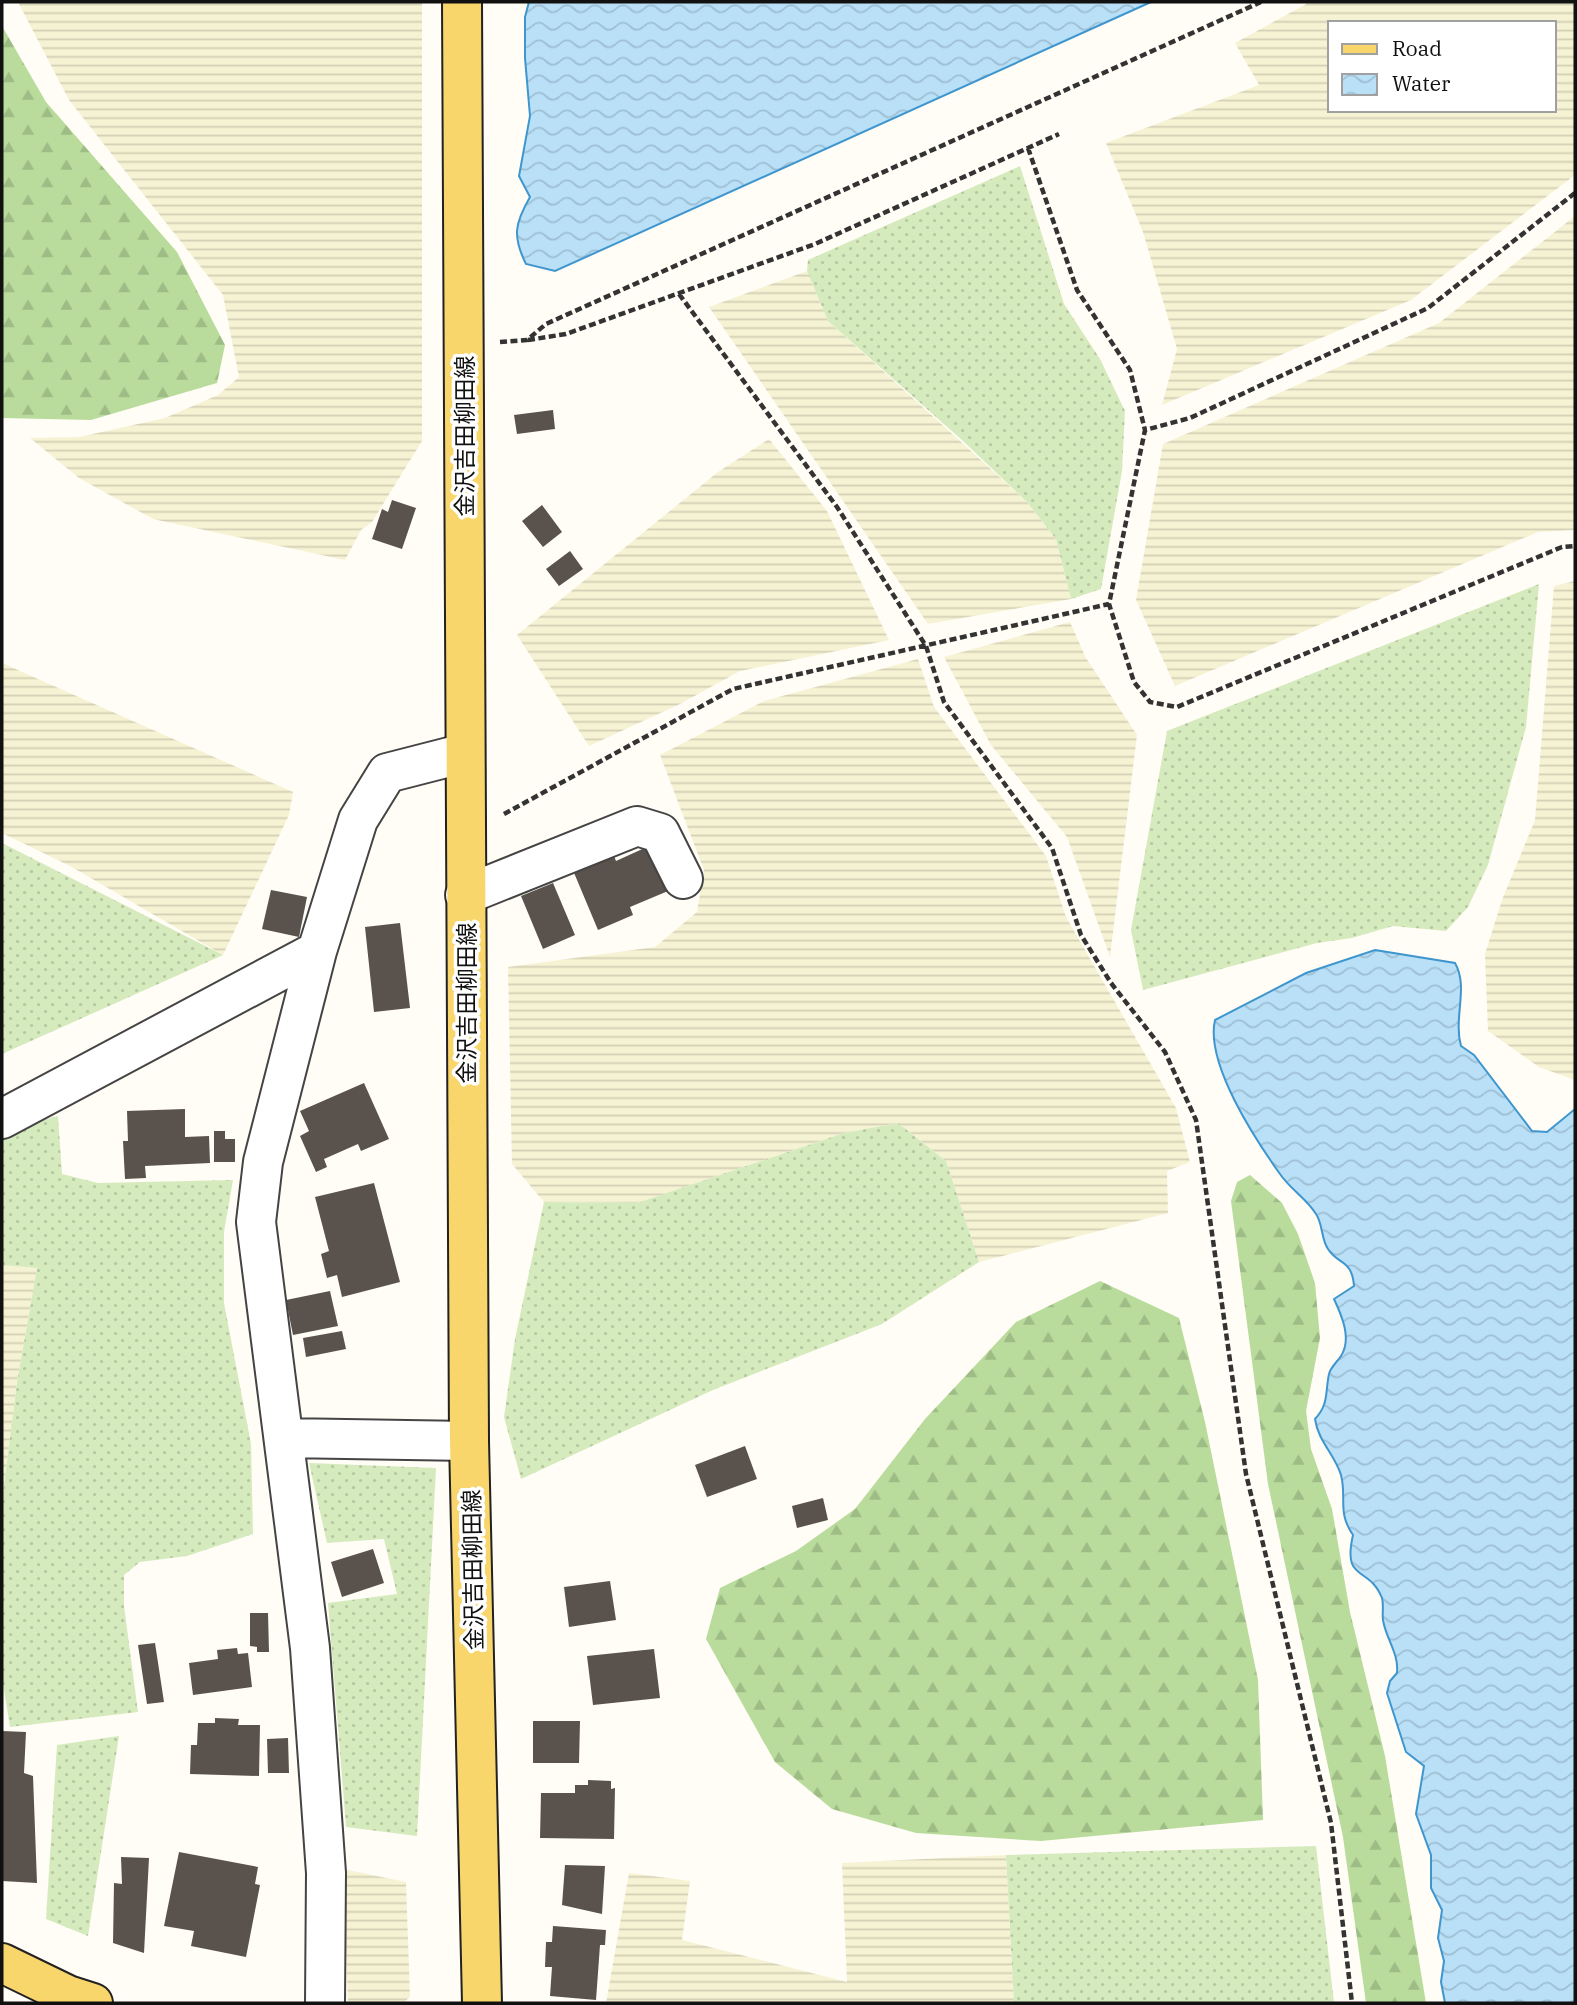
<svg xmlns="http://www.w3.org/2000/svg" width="1577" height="2005" font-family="'IBM Plex Serif','Noto Sans JP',serif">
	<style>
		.farmland { fill: url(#farmland-rules); fill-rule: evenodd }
		.grass { fill: url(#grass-dots) }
		.forest { fill: url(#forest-firs) }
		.water { fill: url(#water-waves); stroke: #3f96cf; stroke-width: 2 }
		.building { fill: #5a524d }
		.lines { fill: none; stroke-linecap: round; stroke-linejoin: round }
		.minor-casing { stroke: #444; stroke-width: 42 }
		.major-casing { stroke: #222; stroke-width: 42 }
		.path { stroke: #333; stroke-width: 4.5; stroke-dasharray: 7 3.5; stroke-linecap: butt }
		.minor { stroke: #fff; stroke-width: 38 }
		.major { stroke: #f9d66b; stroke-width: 38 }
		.labels { text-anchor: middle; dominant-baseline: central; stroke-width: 7; stroke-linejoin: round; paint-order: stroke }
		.street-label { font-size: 23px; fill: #111; stroke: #fff }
	</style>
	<defs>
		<pattern id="farmland-rules" width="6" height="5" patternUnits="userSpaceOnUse" patternTransform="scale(1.75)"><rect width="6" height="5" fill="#f6f3d4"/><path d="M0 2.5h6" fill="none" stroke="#d2cfb5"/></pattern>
		<pattern id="grass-dots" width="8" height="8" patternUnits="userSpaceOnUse" patternTransform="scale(1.75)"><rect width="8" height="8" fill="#d5ebbd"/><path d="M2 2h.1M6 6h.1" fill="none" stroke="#b6c8a1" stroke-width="1.8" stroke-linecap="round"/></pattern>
		<pattern id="forest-firs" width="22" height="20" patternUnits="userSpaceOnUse" patternTransform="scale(1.75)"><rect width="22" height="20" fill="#b9dc9c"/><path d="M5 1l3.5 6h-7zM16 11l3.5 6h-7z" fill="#9ebc85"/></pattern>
		<pattern id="water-waves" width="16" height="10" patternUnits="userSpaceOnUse" patternTransform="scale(1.75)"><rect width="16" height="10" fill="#b9e0f7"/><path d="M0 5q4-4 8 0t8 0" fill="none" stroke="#9ebfd3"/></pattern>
	</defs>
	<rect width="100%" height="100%" fill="#fffdf5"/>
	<path class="farmland" d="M18,2H422V441L372,522L361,530L345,560L153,519L79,478L30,438L79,437L165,418L218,395L239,377L223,295L69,100Z
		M1310,2H1575V175L1411,300L1162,405L1177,349L1143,232L1106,143L1259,85L1235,43ZM1330,23H1554V110H1330Z
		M1575,216V530L1538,532L1175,686L1136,600L1163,444L1439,323Z
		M807,271L828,321L1027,502L1056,539L1071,599L928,624L709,307Z
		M769,439L827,511L889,640L740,671L680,704L589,746L517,635L718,472Z
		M1575,581V1080L1539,1067L1488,1031L1485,954L1502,900L1535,820L1554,586Z
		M1070,622L1086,658L1137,735L1110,957L1067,837L991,745L944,657Z
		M918,659L934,707L1046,856L1066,917L1176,1108L1190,1162L1167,1171L1168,1213L979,1262L946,1161L898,1123L844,1133L637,1203L544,1202L512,1164L508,967L655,947L697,912L704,870L660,755L764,701Z
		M2,663L293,792L289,815L223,955L70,866L2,833Z
		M2,1265L37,1268L17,1382L2,1501Z
		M1006,1855L1014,2003H606L629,1873L690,1881L682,1940L847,1982L842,1863Z
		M343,1869L406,1882L410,1997L403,2003H348Z"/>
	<path class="grass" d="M1020,166L1064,304L1100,359L1125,411L1122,471L1101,589L1071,599L1056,539L1027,502L963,441L828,321L807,271L808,260Z
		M1539,584L1526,727L1488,865L1468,907L1446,931L1393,926L1352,938L1317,943L1143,990L1131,930L1167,731Z
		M2,843L223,955L2,1054Z
		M58,1116L62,1174L98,1183L233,1180L224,1232V1303L251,1444L253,1534L187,1556L140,1562L124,1575V1606L138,1712L10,1727L2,1677V1501L17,1382L37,1268L2,1265V1131Z
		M898,1123L946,1161L979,1262L882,1324L713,1390L521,1479L504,1417L515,1339L544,1202L637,1203L844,1133Z
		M309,1463L436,1468L417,1836L346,1827L328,1603L397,1594L384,1539L327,1543Z
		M119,1736L88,1936L46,1919L57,1745Z
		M1316,1846L1334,2003H1014L1006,1855Z"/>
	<path class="forest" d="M2,26L46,102L177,252L225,345L217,383L91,420L2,418Z
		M1250,1175L1282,1203L1298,1234L1315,1283L1320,1338L1306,1411L1311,1449L1332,1509L1350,1612L1385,1756L1426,2003H1366L1343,1837L1268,1484L1231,1201L1237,1182Z
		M1100,1281L1179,1318L1205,1422L1258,1680L1263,1820L1041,1841L916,1833L832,1809L775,1762L706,1639L720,1588L796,1551L855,1509L925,1419L1016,1322Z"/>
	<path class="water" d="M529,2H1151L555,271L526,264C512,236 515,223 530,197L519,176L530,116L525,58V17Z
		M1375,950L1455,963C1469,987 1453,1018 1461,1046L1474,1055L1532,1131L1547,1132L1575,1109V2003H1445L1441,1982L1444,1961L1438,1938L1442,1910L1431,1888V1855L1416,1814L1424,1766L1406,1752L1387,1693L1390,1681L1397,1673C1399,1653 1386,1639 1383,1620C1382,1613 1384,1605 1382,1598C1369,1565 1342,1583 1353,1535C1337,1512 1347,1498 1341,1475C1335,1455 1318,1441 1315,1419C1329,1404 1325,1393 1329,1374C1330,1368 1337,1362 1341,1356C1352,1339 1342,1316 1334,1299L1354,1286C1352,1259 1338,1265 1328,1249C1321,1239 1323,1224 1316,1214C1307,1199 1290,1189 1280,1174C1255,1139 1205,1063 1215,1020L1306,973Z"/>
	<path class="building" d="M553,410L555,429L517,434L514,415Z
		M392,500L416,508L402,549L372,539L382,509L388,512Z
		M542,505L562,532L543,547L522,521Z
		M570,551L583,569L559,586L546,569Z
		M649,846L668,891L630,907L633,915L598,930L572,868L612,851L616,861Z
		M553,883L575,935L543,949L521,896Z
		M271,890L307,897L299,937L262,929Z
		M400,923L410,1008L374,1012L365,927Z
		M364,1083L389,1139L361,1151L358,1144L324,1159L327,1167L316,1172L300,1136L309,1131L300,1111Z
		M185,1109V1137L209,1136L210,1163L145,1166L146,1178L125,1179L123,1141H128L127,1111Z
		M214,1131H225V1139H235V1162H214Z
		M374,1183L400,1282L342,1297L337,1275L327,1278L321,1254L329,1251L315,1197Z
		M330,1291L338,1326L293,1335L286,1300Z
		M342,1331L346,1349L306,1357L303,1338Z
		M745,1446L757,1479L707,1497L695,1465Z
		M823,1498L828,1520L797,1528L792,1506Z
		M373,1549L384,1583L342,1597L331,1562Z
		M610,1581L616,1620L569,1627L564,1587Z
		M250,1613H268L269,1652H257V1647L250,1646Z
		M155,1643L164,1702L147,1704L138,1645Z
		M237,1648L238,1654L248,1653L252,1687L193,1695L189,1663L218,1659L217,1650Z
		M654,1649L660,1698L593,1705L587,1656Z
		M215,1718L239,1719L238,1725H260L259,1776L190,1774L191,1745H197L198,1723H215Z
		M533,1721H580L579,1763H533Z
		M2,1731L26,1732L24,1773L33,1776L37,1883L2,1881Z
		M288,1738L289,1773H268L267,1739Z
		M588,1780L611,1781V1789L615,1788L614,1839L540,1838L541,1793H575V1785H588Z
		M179,1852L258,1867L255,1884L260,1885L246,1957L191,1946L194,1931L164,1926Z
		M121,1857L149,1858L144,1953L113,1943L114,1883L122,1884Z
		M565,1865L605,1866L602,1914L562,1905Z
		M553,1926L606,1930L605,1945H600L596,2000L550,1996L552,1967H545L546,1942H552Z"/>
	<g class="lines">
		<g class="minor-casing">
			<path id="minor" d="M465,895L637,826L660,833L683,879
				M2,1119L317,951
				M284,1438L469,1441
				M325,2003L326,1873L310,1648L256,1222L263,1162L317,951L358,820L387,773L465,753"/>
		</g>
		<g class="major-casing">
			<path id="major" d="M462,2L469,1441L482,2003
				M2,1963L68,1995L93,2003"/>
		</g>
		<path class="path" d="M1028,148L1077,290L1130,370L1145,430
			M1575,193L1428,308L1190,418L1145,430L1109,604L1134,682L1150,702L1177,707L1562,547L1575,546
			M679,294L837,507L926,646L944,702L1052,848L1081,935L1111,983L1165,1052L1196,1120L1246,1474L1331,1823L1352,2003
			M528,340L566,334L815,244L1059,134
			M500,342L527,340L546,324L1261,2
			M504,814L733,689L1109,604"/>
		<use href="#minor" class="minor"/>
		<use href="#major" class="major"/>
	</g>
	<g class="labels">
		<g class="street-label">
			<text transform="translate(464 436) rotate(-90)">金沢吉田柳田線</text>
			<text transform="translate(466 1003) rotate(-90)">金沢吉田柳田線</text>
			<text transform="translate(472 1570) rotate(-91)">金沢吉田柳田線</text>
		</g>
	</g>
	<rect width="1577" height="2005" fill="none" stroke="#111111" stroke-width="7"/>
	<rect x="1328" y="21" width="228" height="91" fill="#ffffff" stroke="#a0a0a0" stroke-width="2"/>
	<rect x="1342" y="44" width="35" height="10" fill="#f9d66b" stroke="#a0a0a0" stroke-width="2"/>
	<text x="1392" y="56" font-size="21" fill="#111111">Road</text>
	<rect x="1342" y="74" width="35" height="21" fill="url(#water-waves)" stroke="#a0a0a0" stroke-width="2"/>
	<text x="1392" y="91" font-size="21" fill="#111111">Water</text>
</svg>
